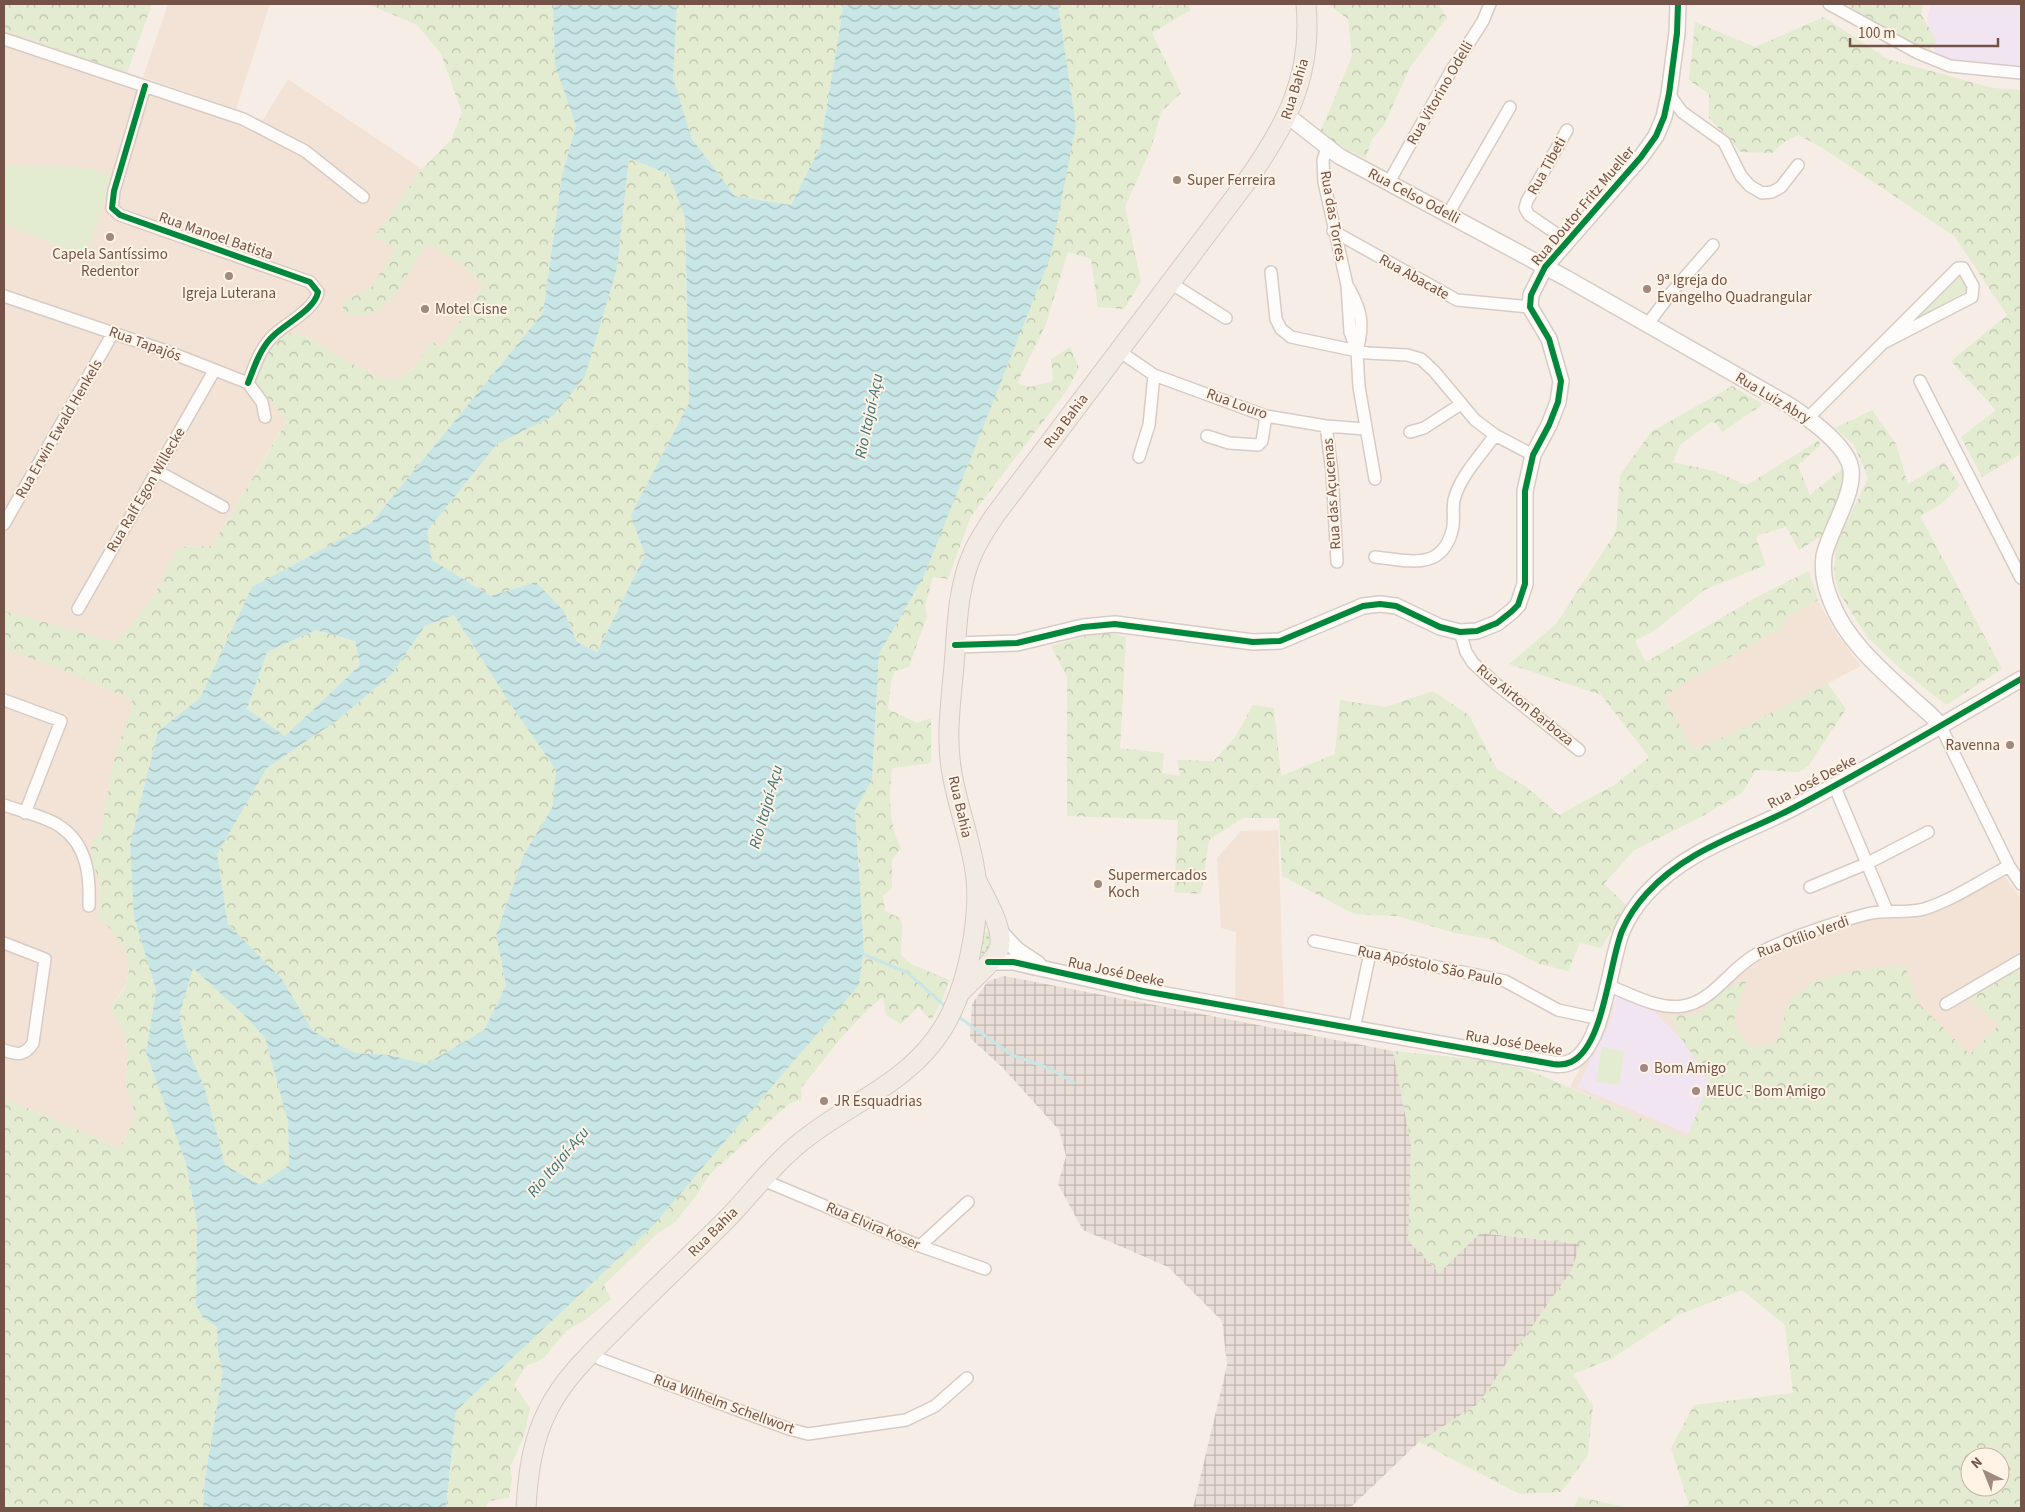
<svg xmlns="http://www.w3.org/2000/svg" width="2025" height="1512" font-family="'Source Sans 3',sans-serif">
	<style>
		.residential { fill: #f2e3d6 }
		.industrial { fill: url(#industrial-grid) }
		.education { fill: #f0e5f0 }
		.grass { fill: url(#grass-dots) }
		.forest { fill: url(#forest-crowns); fill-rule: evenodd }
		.park { fill: #e3ebd1 }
		.water { fill: url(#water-waves); fill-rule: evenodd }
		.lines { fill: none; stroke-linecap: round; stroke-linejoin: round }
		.stream { stroke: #c8e6e5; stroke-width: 3 }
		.minor-casing { stroke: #d7cbc4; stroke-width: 14 }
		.tertiary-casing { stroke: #d7cbc4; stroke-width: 18 }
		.primary-casing { stroke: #d5c9c4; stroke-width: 21 }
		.minor { stroke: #fefcfb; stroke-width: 11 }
		.tertiary { stroke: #fefcfb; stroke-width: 15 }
		.primary { stroke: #f2ebe3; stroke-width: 19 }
		.cycleway-casing { stroke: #fff3e6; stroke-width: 9 }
		.cycleway { stroke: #00873e; stroke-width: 6 }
		.poi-dot { fill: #a1897f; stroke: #fff3e6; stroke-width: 2 }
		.labels { text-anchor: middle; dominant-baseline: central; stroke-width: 4; stroke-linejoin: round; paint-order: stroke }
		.street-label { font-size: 15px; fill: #735348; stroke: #fff3e6 }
		.poi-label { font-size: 15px; fill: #735348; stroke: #fff3e6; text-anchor: start }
		.water-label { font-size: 16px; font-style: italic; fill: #3c7479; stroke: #fff3e6 }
	</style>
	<defs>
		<pattern id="industrial-grid" width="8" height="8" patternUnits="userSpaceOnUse" patternTransform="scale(1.25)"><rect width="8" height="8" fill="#e8ded7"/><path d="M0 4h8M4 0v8" fill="none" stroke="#c0b7b0"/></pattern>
		<pattern id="grass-dots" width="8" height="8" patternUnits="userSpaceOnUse" patternTransform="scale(1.25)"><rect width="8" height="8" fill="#e3ebd1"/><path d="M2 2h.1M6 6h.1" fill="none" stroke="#bcc1ac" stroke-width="1.8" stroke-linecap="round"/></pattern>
		<pattern id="forest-crowns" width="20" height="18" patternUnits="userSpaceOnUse" patternTransform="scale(1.25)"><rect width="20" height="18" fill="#e3ebd1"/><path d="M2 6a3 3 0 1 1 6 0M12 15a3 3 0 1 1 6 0" fill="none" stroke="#bcc1ac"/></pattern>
		<pattern id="water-waves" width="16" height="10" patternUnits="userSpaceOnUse" patternTransform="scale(1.25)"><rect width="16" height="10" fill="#c8e6e5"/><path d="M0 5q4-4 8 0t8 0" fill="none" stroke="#a7bdbc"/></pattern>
	</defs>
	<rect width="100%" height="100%" fill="#f6eee6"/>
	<path class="residential" d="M168,4H270L236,109L143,77Z
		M4,30L263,120L288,79L422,169L374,237L397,248L371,288L391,299L420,252L429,244L465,267L483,287L442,347L432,342L415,367L397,380L377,377L336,355L305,335L255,382L287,420L212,546L179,547L151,601L116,643L4,611Z
		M1818,600L1834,630L1861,666L1729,735L1693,749L1664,697L1689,680L1782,628L1785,618Z
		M4,649L56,667L132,700L129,716L115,754L101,832L91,843V859L100,882L98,918L114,930L129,958L127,983L110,1009L122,1027L128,1049L126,1087L136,1116L120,1148L4,1098Z
		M1278,830L1284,1007L1235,1000L1236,932L1221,928L1217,858L1241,831Z
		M2003,875L2021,898V1274L1709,1158L1633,1115L1570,1087L1618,995L1641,1006L1677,1013L1697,1008L1741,973L1777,949L1877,914L1939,910Z"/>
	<path class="industrial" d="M1004,976L1393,1051L1411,1144L1409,1241L1439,1273L1480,1233L1580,1244L1573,1269L1478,1404L1419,1442L1350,1508H1193L1227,1365L1222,1321L1168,1267L1083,1230L1058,1184L1066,1156L1059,1130L1003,1068L970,1038L972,1004L988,981Z"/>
	<path class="education" d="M1931,4H2021V68L1936,57L1927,17Z
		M1617,994L1652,1009L1681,1039L1710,1080L1689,1134L1577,1087L1608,1027Z"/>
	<path class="grass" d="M983,931L991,932L994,941L985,955L978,951Z"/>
	<path class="forest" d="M4,4H152L127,73L4,30Z
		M368,4H553L555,65L576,126L562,175L543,313L371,523L252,587L200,698L158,731L130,844L134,917L156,990L146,1053L186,1162L197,1223L196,1305L203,1318L217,1327L218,1353L223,1370L205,1478L203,1508H4V1098L120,1148L136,1116L126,1087L128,1049L122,1027L110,1009C115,1001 124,991 127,982C134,956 118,933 98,918L100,882L91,859V842L101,832L115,754L129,716L132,700L56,667L4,649V611L116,642L151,601L179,547L212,546L287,421L255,382L271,342L283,332L305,335L336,355L377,377L397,380L415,367L432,342L442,347L483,287L465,267L429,244C411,261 396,306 373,313C365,316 353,315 345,316L342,302L371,288L396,248L374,237L422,169L451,140L462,113L441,54L417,25Z
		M677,4H840L843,9L820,147L791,205L735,196L692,139L673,78Z
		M1058,4H1156L1158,7L1169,4H1189L1191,10L1152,33L1181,93L1161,112L1151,148L1125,207L1141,282L1124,309L1098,307L1091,259L1068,252L1046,324L1017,383L1030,387L1053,381L1051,359L1070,347L1079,368L1065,393L971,516L948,579L933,577L925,606L927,616L909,667L895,671L891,681L888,709L917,723L931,718V763L892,768C889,793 888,825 901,848L892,860V888L883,896L885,911L900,918L902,924L901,955L911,964L949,980L943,999L931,1020L918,1007L901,1024L886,1015L883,997C850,1022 827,1057 801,1088L802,1099L789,1104L710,1174L696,1196L675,1222L658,1233L604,1285L611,1299L584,1321L567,1330L543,1359L526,1366L514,1385L530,1408L524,1436L510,1467L512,1478L509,1498L489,1501L485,1508H446L456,1411L651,1228L859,985L864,951L855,810L872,780L879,654L924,576L1076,126Z
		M1328,4H1435L1439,5L1447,18L1410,67L1385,123L1371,141L1366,159L1319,135L1352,56L1348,19Z
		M1849,4H1923L1921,14L1937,42L1929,49C1909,41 1858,23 1849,4Z
		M1824,17L1887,59L1993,88L2021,90V454L1982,477L1961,437L1996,410L1951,361L2007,315L1954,236L1824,149L1799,135L1784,142L1772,153L1741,152L1709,118V94L1689,80L1695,22L1755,47Z
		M629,158L668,174L685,217L689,403L632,514L645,555L597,652L577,642L564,611L536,582L491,596L432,560L427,531L497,444L553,416L617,268Z
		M1732,386L1763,404L1722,432L1716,423L1711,422L1680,445L1673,462L1714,471L1747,485L1819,440L1820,446L1798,465L1810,495L1842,469L1844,483L1823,535L1799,550L1786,527L1759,535L1756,538L1766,565L1704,590L1658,628L1635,641L1646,662L1762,594L1809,571L1818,600L1785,618L1782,628L1689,680L1664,697L1693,749L1729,735L1827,683L1846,709L1809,765L1799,772L1756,770L1742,793L1699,818L1633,851L1604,884L1627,906L1601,948L1580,943L1568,971L1539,964L1490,939L1455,933L1397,916L1354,914L1282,876L1279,818H1243L1209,840L1201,894L1174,892L1178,820L1067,816V677L1051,646L1103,631L1126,637L1120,748L1164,753L1162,773L1180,776L1177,760L1214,761L1235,737L1253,705L1274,708L1281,776L1335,754L1340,700L1386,707L1433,691L1469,715L1497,769L1525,786L1559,815L1616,784L1649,757L1601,695L1509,664L1556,624L1616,532L1620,475L1651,432Z
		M1872,410L1896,444L1908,484L1944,462L1960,485L1941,504L1920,516L2002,669L1946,705L1903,671L1868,638L1839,593L1834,574L1836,545L1868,478L1854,445L1835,428Z
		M454,615L509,702L556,770L552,808L524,854L496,935L506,985L484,1030L426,1064L389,1055L355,1053L313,1031L282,979L228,924L217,854L267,768L336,721L392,674L425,626Z
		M316,630L355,641L360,665L285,736L247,710L267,652Z
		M1905,965L1917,1002L1970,1054L1999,1025L1968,999L2021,967V1508H1679L1689,1505L1671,1448L1694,1405L1793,1393L1785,1325L1742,1290L1678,1315L1611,1359L1573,1374L1593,1406L1588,1455L1561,1492L1520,1494L1419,1442L1478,1404L1572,1269L1580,1244L1480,1233L1439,1273L1408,1241L1411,1144L1393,1051L1493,1061L1531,1071L1687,1138L1710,1080L1675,1029L1674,1015L1702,1014L1714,995L1747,978L1733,1023L1749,1046L1776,1044L1790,999L1818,979L1860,970ZM1970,1457H2000V1487H1970Z
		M193,967L244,1015L265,1038L288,1121L289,1165L260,1186L225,1165L205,1089L186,1045L179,1016Z
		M1579,1497L1630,1508H1574Z"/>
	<path class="park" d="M4,165L85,167L112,176L86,257L4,223Z
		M1959,275L1968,290L1907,324Z
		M1602,1047L1624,1051L1619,1085L1596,1081Z"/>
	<path class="water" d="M553,4H677L673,78L692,139L735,196L791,205L820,147L843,9L840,4H1058L1076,126L1050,258L924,576L879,654L872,780L855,810L864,951L859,985L651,1228L456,1411L446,1508H203L205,1478L223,1370L218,1353L217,1327L203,1318L196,1305L197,1223L186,1163L146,1053L156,990L134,917L130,844L158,731L200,698L252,587L371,523L543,313L562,175L576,126L555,65ZM629,158L668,174L685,217L689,403L631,515L645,555L597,652L577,642L564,611L536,582L491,596L432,560L427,531L497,444L553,416L585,376L617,268ZM454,615L509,702L556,770L552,808L524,854L496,935L506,985L484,1030L426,1064L389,1055L355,1053L313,1031L282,979L228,924L217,854L267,768L336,721L392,674L425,626ZM316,630L355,641L360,665L285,736L247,709L267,652ZM193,968L244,1015L265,1038L288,1121L289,1165L260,1185L225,1165L205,1089L186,1045L179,1016Z"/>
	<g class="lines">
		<path class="stream" d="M861,953L908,973L947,1008
			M956,1015L1012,1055L1051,1069L1074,1083"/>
		<g class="minor-casing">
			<path id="minor" d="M1829,4L1918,53L1950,66L2021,73
				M4,39L243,119L305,151L363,197
				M145,86L114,191L112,208L120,215L310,282L318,292C315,310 284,324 271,338C259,351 254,368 248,383
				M1669,94L1682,112L1724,142L1741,176L1750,186L1762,193L1772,192L1781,187L1798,165
				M1567,130L1527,201L1525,208L1529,215L1567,241
				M1327,148L1323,160L1324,182L1347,285L1350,332L1357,351L1359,387L1375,479
				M1389,182L1451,71L1483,21L1490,4
				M1448,214L1510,107
				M1333,231L1457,300L1530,307
				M1271,272L1276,319L1281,329L1291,337L1367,353L1407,355L1421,359L1434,371L1475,420L1495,435L1533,455
				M1169,282L1226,318
				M1349,288C1362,312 1364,324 1357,351
				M4,296L169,352L248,383L262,402L265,417
				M1647,325L1671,293L1713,245
				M1119,351L1154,375L1266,416L1326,426L1365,429
				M1920,381L2021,578
				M1808,418L1958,268H1963L1973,286L1972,297L1883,343
				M1326,426L1332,472L1337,562
				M1410,432L1424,428L1461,404
				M1207,436L1229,443L1258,445L1262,441L1266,416
				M1139,457L1149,425L1154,375
				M157,471L223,507
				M4,524L113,333
				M1375,557C1407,560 1441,572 1452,531C1455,522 1452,510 1454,500C1460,476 1481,455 1495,435
				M78,609L214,371
				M1460,632L1466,652L1473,663L1496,684L1579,750
				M4,700L61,721L25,813
				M1940,725L2009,866L2021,884
				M1834,785L1887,911
				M4,805C20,811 48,817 61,827C88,846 90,877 89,906
				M1810,887L1868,863L1928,832
				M1314,941L1505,981L1558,1010L1600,1019
				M4,943L45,959L33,1043C25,1056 17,1055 4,1050
				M1607,985C1631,994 1657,1010 1683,1006C1714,1001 1730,968 1757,954C1785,939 1836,922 1867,914C1886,909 1905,914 1924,909C1953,900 1982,880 2009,866
				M1946,1004L2021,960
				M1354,1029L1370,953
				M763,1180L920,1246L985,1269
				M920,1246L968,1202
				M593,1351L600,1359L789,1429L808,1434L906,1420L935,1406L967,1378"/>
		</g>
		<g class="tertiary-casing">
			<path id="tertiary" d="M1288,116L1339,156L1566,278L1789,405C1808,418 1840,440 1849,462C1860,487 1829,530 1824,556C1822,571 1825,587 1831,601C1847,643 1884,672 1916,702C1924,709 1933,716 1940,725
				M955,645L1017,643L1083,627L1115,624L1253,642L1280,641L1363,606L1380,604L1396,606L1440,627L1460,632L1477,631L1497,623L1511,612L1518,605L1525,584V491L1533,455L1549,425L1558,402L1561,381L1549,339L1530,307L1531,295L1545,267L1641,157L1656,136L1664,117L1669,94L1677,33L1678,4
				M999,931L1017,950L1038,964
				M988,962H1013L1143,991L1553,1064C1560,1065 1565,1065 1571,1062C1604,1047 1609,963 1622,931C1628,917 1637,904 1647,893C1688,848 1745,834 1797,806C1873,766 1947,722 2021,679"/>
		</g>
		<g class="primary-casing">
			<path id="primary" d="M961,992C971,980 992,964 998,951C1007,932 985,898 977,881
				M526,1508C528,1474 532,1441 548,1410C564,1378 591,1353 616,1328C652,1291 690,1256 727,1219C754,1191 778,1158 810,1135C857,1100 912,1079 943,1028C967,989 980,923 976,878C972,841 956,804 951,767C946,734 951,700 954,666C957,630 957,589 972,555C978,540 987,527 996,514L1244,185C1285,128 1313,77 1306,4"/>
		</g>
		<use href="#minor" class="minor"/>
		<use href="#tertiary" class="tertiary"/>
		<use href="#primary" class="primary"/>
		<g class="cycleway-casing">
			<path id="cycleway" d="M145,86L114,191L112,208L120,215L310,282L318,292C315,310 284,324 271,338C259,351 254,368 248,383
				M955,645L1017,643L1083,627L1115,624L1253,642L1280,641L1363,606L1380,604L1396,606L1440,627L1460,632L1477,631L1497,623L1511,612L1518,605L1525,584V491L1533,455L1549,425L1558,402L1561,381L1549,339L1530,307L1531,295L1545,267L1641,157L1656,136L1664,117L1669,94L1677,33L1678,4
				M988,962H1013L1143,991L1553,1064C1560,1065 1565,1065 1571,1062C1604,1047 1609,963 1622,931C1628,917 1637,904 1647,893C1688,848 1745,834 1797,806C1873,766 1947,722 2021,679"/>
		</g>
		<use href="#cycleway" class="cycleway"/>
	</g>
	<g class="poi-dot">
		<circle cx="1177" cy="180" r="5"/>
		<circle cx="110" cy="237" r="5"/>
		<circle cx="229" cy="276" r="5"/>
		<circle cx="1647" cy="289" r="5"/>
		<circle cx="425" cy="309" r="5"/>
		<circle cx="2010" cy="745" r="5"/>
		<circle cx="1098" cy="884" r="5"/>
		<circle cx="1644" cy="1068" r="5"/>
		<circle cx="1696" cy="1091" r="5"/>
		<circle cx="824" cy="1101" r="5"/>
	</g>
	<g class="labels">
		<g class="street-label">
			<text transform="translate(1295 89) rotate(-73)">Rua Bahia</text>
			<text transform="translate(1440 93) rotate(-60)">Rua Vitorino Odelli</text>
			<text transform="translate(1547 166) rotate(-61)">Rua Tibeti</text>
			<text transform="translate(1414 196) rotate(28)">Rua Celso Odelli</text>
			<text transform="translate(1583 206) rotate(-50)">Rua Doutor Fritz Mueller</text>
			<text transform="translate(1333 216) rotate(80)">Rua das Torres</text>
			<text transform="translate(216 236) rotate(19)">Rua Manoel Batista</text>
			<text transform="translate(1414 277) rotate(29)">Rua Abacate</text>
			<text transform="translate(145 344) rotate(20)">Rua Tapajós</text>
			<text transform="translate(1773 398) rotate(31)">Rua Luiz Abry</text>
			<text transform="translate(1237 404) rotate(20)">Rua Louro</text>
			<text transform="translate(1066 421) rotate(-53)">Rua Bahia</text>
			<text transform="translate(59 429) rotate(-60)">Rua Erwin Ewald Henkels</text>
			<text transform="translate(146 490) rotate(-60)">Rua Ralf Egon Willecke</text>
			<text transform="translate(1332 494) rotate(-94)">Rua das Açucenas</text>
			<text transform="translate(1525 705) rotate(39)">Rua Airton Barboza</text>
			<text transform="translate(1812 782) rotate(-28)">Rua José Deeke</text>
			<text transform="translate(960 807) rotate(77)">Rua Bahia</text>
			<text transform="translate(1803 937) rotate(-20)">Rua Otílio Verdi</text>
			<text transform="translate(1430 966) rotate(12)">Rua Apóstolo São Paulo</text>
			<text transform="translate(1116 972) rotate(12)">Rua José Deeke</text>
			<text transform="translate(1514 1043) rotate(9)">Rua José Deeke</text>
			<text transform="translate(873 1226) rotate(23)">Rua Elvira Koser</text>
			<text transform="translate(713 1232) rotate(-45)">Rua Bahia</text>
			<text transform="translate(724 1404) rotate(20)">Rua Wilhelm Schellwort</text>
		</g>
		<g class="poi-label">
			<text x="1187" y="180">Super Ferreira</text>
			<text x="110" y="254" text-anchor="middle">Capela Santíssimo<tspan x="110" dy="17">Redentor</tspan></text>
			<text x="1657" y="280">9ª Igreja do<tspan x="1657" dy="17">Evangelho Quadrangular</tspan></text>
			<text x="229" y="293" text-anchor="middle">Igreja Luterana</text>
			<text x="435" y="309">Motel Cisne</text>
			<text x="2000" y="745" text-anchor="end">Ravenna</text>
			<text x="1108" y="875">Supermercados<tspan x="1108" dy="17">Koch</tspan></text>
			<text x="1654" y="1068">Bom Amigo</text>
			<text x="1706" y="1091">MEUC - Bom Amigo</text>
			<text x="834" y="1101">JR Esquadrias</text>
		</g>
		<g class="water-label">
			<text transform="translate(869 416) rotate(-78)">Rio Itajaí-Açu</text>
			<text transform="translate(766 807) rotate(-74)">Rio Itajaí-Açu</text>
			<text transform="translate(558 1162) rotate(-50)">Rio Itajaí-Açu</text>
		</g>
	</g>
	<rect width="2025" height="1512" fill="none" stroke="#735348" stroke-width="10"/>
	<g transform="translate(1985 1472) rotate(317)"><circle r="24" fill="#fff3e6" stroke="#c7b3a7"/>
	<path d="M0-4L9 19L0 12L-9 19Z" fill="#a1897f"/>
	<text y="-8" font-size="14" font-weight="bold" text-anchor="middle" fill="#735348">N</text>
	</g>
	<path d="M1850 38v8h148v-8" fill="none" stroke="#735348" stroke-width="2.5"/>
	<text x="1858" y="38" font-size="15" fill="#735348" stroke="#fff3e6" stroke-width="4" paint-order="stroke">100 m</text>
</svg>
